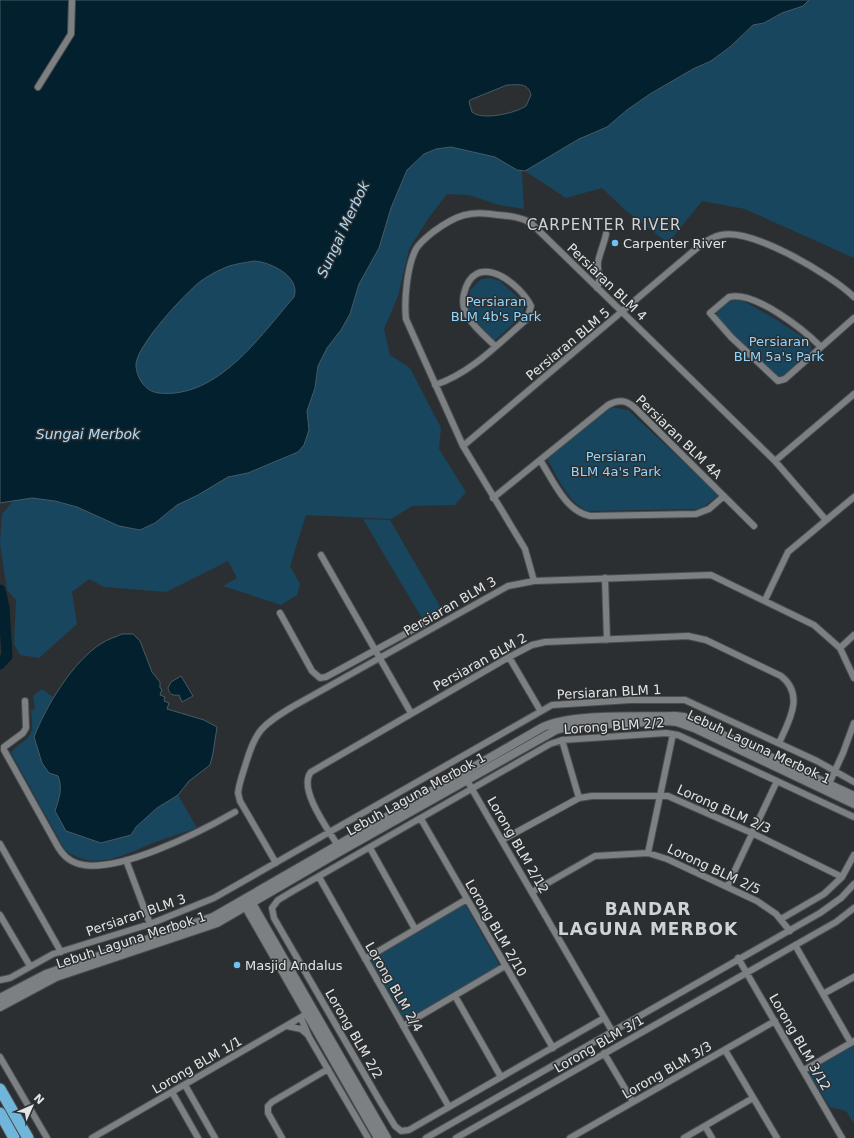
<svg xmlns="http://www.w3.org/2000/svg" width="854" height="1138" font-family="'DejaVu Sans',sans-serif">
	<style>
		.green { fill: #17465e }
		.water { fill: #03202f; stroke: #465b66; fill-rule: evenodd }
		.lines { fill: none; stroke-linecap: round; stroke-linejoin: round }
		.river { stroke: #03202f; stroke-width: 11 }
		.minor-casing { stroke: #4a4c4e; stroke-width: 8 }
		.tertiary-casing { stroke: #4a4c4e; stroke-width: 10 }
		.trunk-casing { stroke: #4a4c4e; stroke-width: 13 }
		.minor { stroke: #7d8083; stroke-width: 6 }
		.tertiary { stroke: #7d8083; stroke-width: 8 }
		.trunk { stroke: #70b5da; stroke-width: 11 }
		.poi-dot { fill: #6cc3f2; stroke: #2c2f31; stroke-width: 1.5 }
		.labels { text-anchor: middle; dominant-baseline: central; stroke-width: 3; stroke-linejoin: round; paint-order: stroke }
		.poi-label { font-size: 13px; fill: #e2e4e5; stroke: #2c2f31; text-anchor: start }
		.street-label { font-size: 13px; fill: #e2e4e5; stroke: #2c2f31 }
		.park-label { font-size: 13px; fill: #93d5fb; stroke: #2c2f31 }
		.water-label { font-size: 14px; font-style: italic; fill: #b2dcf5; stroke: #2c2f31 }
		.quarter-label { font-size: 15px; letter-spacing: 1px; fill: #d0d3d6; stroke: #2c2f31 }
		.district-label { font-size: 17px; font-weight: bold; letter-spacing: 1px; fill: #d0d3d6; stroke: #2c2f31 }
	</style>
	<rect width="100%" height="100%" fill="#2c2f31"/>
	<path class="green" d="M809,0H854V258L745,209L702,201L668,243L625,210L602,188L566,198L525,171L579,139L607,127L627,110L650,94L693,69L711,61L730,47L753,25L764,23L782,13L803,6Z
		M451,147L495,157L522,171L524,209L499,205L469,195L447,194L430,216L409,249L398,296L384,329L390,355L410,368L441,428L439,449L466,492L455,505L412,506L391,519L306,515L290,566L300,584L297,595L281,605L223,586L237,578L228,561L166,592L104,587L89,579L72,592L77,624L39,658L20,655L14,644L16,600L7,590L0,543L2,514L14,500L32,498L45,499L77,507L104,518L155,523L177,505L198,495L228,477L248,473L298,452L309,430L307,411L317,379L318,366L327,348L341,330L350,314L359,284L379,248L391,208L407,170L424,154L436,149Z
		M254,261C271,262 301,277 294,297C261,337 217,399 159,393C146,392 136,379 136,366C134,348 186,292 201,281C208,276 215,272 222,269C232,264 244,263 254,261Z
		M490,278L500,281L524,303L523,315L494,341L474,319L468,309L470,290L481,279Z
		M741,300L774,318L807,340L811,345V350L783,376L775,377L719,320L716,311L730,301Z
		M611,407L628,410L719,495L701,509L587,511C566,499 559,479 547,459Z
		M363,519L390,520L441,608L423,620Z
		M42,689L53,697L34,737L42,763L49,773L58,776C63,788 59,799 55,811L90,839L101,843L131,835C143,817 160,806 178,795L197,828C183,833 169,837 156,842C124,854 97,873 65,850L11,753C16,744 30,741 32,729C33,724 31,715 31,710L35,709L33,696Z
		M465,904L500,966L405,1022L370,959Z
		M854,1045V1124L846,1111L830,1107L808,1072Z"/>
	<path class="water" d="M0,0H809L803,6L782,13L764,23L753,25L730,47L711,61L693,69L650,94L627,110L607,127L579,139L525,171L517,170L495,157L451,147L436,149L424,154L407,170L391,208L379,248L359,284L350,314L341,330L327,348L318,366L315,388L307,411L309,430L304,445L298,452L248,473L228,477L198,495L177,505L155,523L140,530L119,526L77,507L55,501L32,498L0,503ZM507,85C518,85 528,82 531,95L526,106C516,113 482,121 472,112L469,102L470,100ZM254,261C271,262 301,277 294,297C260,336 218,399 159,393C146,392 137,379 136,366C134,348 186,292 201,281C208,276 215,272 222,269C232,264 244,263 254,261Z
		M122,634H133L140,641L152,672L160,682V688L162,689L160,695L165,697L164,701L169,703L167,709L204,720L217,727L213,753L210,765L189,781L178,795L157,808L136,827L131,835L101,843L66,831L55,811C59,799 63,788 58,776L49,773L42,763L34,737C46,706 73,661 102,643C108,639 116,637 122,634Z
		M181,676L193,696L182,702L179,695C173,696 169,694 168,688L171,682Z"/>
	<g class="lines">
		<path class="river" d="M0,590L4,607L7,656L0,664"/>
		<g class="minor-casing">
			<path id="minor" d="M38,87L71,34L72,0
				M597,288C602,278 597,273 598,263C598,258 605,241 606,234
				M821,347C804,330 754,290 729,297L710,313L731,337L778,381L785,379L854,318
				M435,385C471,373 498,344 527,319L531,306C521,285 480,252 466,287C463,295 462,304 465,311C471,325 485,336 495,346
				M463,446L678,264C691,254 704,239 721,235C753,228 831,275 854,297
				M540,460C553,480 565,511 590,516L696,514L709,509L724,496
				M775,461L854,394
				M493,498L608,405C619,399 626,400 635,408L754,526
				M321,555L411,713
				M605,578L607,640
				M534,581L525,549L463,446L406,319C404,300 407,266 416,249C420,242 427,237 433,232C456,215 470,210 498,215C509,216 521,217 531,223L775,461L826,520
				M765,600L788,552L854,497
				M280,613L312,671L320,678L326,677L425,623
				M840,648L854,635
				M509,657L540,710
				M25,701L26,728L23,733L4,747V750L58,847C62,854 68,860 76,863C113,877 202,831 235,812
				M562,740L579,798
				M465,777L612,1031
				M827,788L843,753L854,723
				M421,819L553,1048
				M502,840L579,798L592,796H668L752,833L842,877L824,894L781,919
				M0,844L61,952
				M370,848L415,929
				M340,849C330,832 297,789 311,772L509,657L532,645L545,642L688,636L706,640L781,676C805,695 789,721 779,743
				M648,853L673,734
				M126,860L150,924
				M276,863L240,801L238,793C239,783 243,773 246,763C256,729 263,725 292,707L508,586L534,581L711,575L814,625L840,648L854,678
				M319,877L449,1107
				M842,877L854,855
				M727,887L777,781
				M532,892L595,856L648,853L667,859L757,901L776,914L790,931
				M0,915L30,966
				M795,945L851,1043
				M738,958L842,1138
				M365,959L467,899
				M0,980L10,978L53,954L150,924L214,898L552,705L630,700H685L817,761L854,782
				M823,994L854,977
				M455,996L501,1077
				M301,1018L309,1037L368,1138
				M604,1018L409,1130L401,1131L395,1126L381,1103L274,918L272,908L278,900L293,891L550,744L562,740L666,733L678,735L854,817
				M287,1026L301,1029L308,1035
				M403,1026L505,966
				M725,1050L777,1138
				M604,1053L633,1102
				M0,1057L47,1138
				M804,1070L854,1041
				M185,1085L215,1138
				M172,1092L198,1138
				M705,1126L712,1138
				M92,1138L310,1012
				M282,1138L268,1113V1106L272,1102L328,1069
				M426,1138L820,913L841,898L854,884
				M456,1138L836,922L854,908
				M570,1138L775,1021
				M684,1138L753,1098"/>
		</g>
		<g class="tertiary-casing">
			<path id="tertiary" d="M249,898L387,1138
				M243,902L378,1138
				M0,998L46,974L213,917L543,727C572,713 641,717 675,716L684,717L854,796
				M0,1007L56,977L217,923L341,851L556,730L571,726L668,721L677,722L694,728L854,804"/>
		</g>
		<g class="trunk-casing">
			<path id="trunk" d="M0,1089L28,1138
				M0,1113L14,1138"/>
		</g>
		<use href="#minor" class="minor"/>
		<use href="#tertiary" class="tertiary"/>
		<use href="#trunk" class="trunk"/>
	</g>
	<g class="poi-dot">
		<circle cx="615" cy="243" r="4"/>
		<circle cx="237" cy="965" r="4"/>
	</g>
	<g class="labels">
		<g class="poi-label">
			<text x="623" y="243">Carpenter River</text>
			<text x="245" y="965">Masjid Andalus</text>
		</g>
		<g class="street-label">
			<text transform="translate(607 282) rotate(44)">Persiaran BLM 4</text>
			<text transform="translate(568 344) rotate(-40)">Persiaran BLM 5</text>
			<text transform="translate(679 437) rotate(44)">Persiaran BLM 4A</text>
			<text transform="translate(450 606) rotate(-30)">Persiaran BLM 3</text>
			<text transform="translate(480 662) rotate(-29)">Persiaran BLM 2</text>
			<text transform="translate(609 692) rotate(-3)">Persiaran BLM 1</text>
			<text transform="translate(614 726) rotate(-4)">Lorong BLM 2/2</text>
			<text transform="translate(759 747) rotate(25)">Lebuh Laguna Merbok 1</text>
			<text transform="translate(416 794) rotate(-29)">Lebuh Laguna Merbok 1</text>
			<text transform="translate(724 809) rotate(24)">Lorong BLM 2/3</text>
			<text transform="translate(518 845) rotate(60)">Lorong BLM 2/12</text>
			<text transform="translate(714 869) rotate(25)">Lorong BLM 2/5</text>
			<text transform="translate(136 915) rotate(-19)">Persiaran BLM 3</text>
			<text transform="translate(496 928) rotate(60)">Lorong BLM 2/10</text>
			<text transform="translate(131 940) rotate(-18)">Lebuh Laguna Merbok 1</text>
			<text transform="translate(394 987) rotate(60)">Lorong BLM 2/4</text>
			<text transform="translate(354 1034) rotate(60)">Lorong BLM 2/2</text>
			<text transform="translate(800 1042) rotate(60)">Lorong BLM 3/12</text>
			<text transform="translate(599 1044) rotate(-30)">Lorong BLM 3/1</text>
			<text transform="translate(197 1065) rotate(-30)">Lorong BLM 1/1</text>
			<text transform="translate(667 1070) rotate(-30)">Lorong BLM 3/3</text>
		</g>
		<g class="park-label">
			<text x="496" y="301">Persiaran<tspan x="496" dy="15">BLM 4b's Park</tspan></text>
			<text x="779" y="341">Persiaran<tspan x="779" dy="15">BLM 5a's Park</tspan></text>
			<text x="616" y="456">Persiaran<tspan x="616" dy="15">BLM 4a's Park</tspan></text>
		</g>
		<g class="water-label">
			<text transform="translate(343 229) rotate(-65)">Sungai Merbok</text>
			<text x="88" y="434">Sungai Merbok</text>
		</g>
		<g class="quarter-label">
			<text x="604" y="225">CARPENTER RIVER</text>
		</g>
		<g class="district-label">
			<text x="648" y="909">BANDAR<tspan x="648" dy="20">LAGUNA MERBOK</tspan></text>
		</g>
	</g>
	<g transform="translate(32 1106) rotate(45)" stroke="#2c2f31" stroke-width="3" paint-order="stroke">
	<path d="M0-3L7 15L0 10L-7 15Z" fill="#e2e4e5"/>
	<text y="-6" font-size="11" font-weight="bold" text-anchor="middle" fill="#e2e4e5">N</text>
	</g>
</svg>
